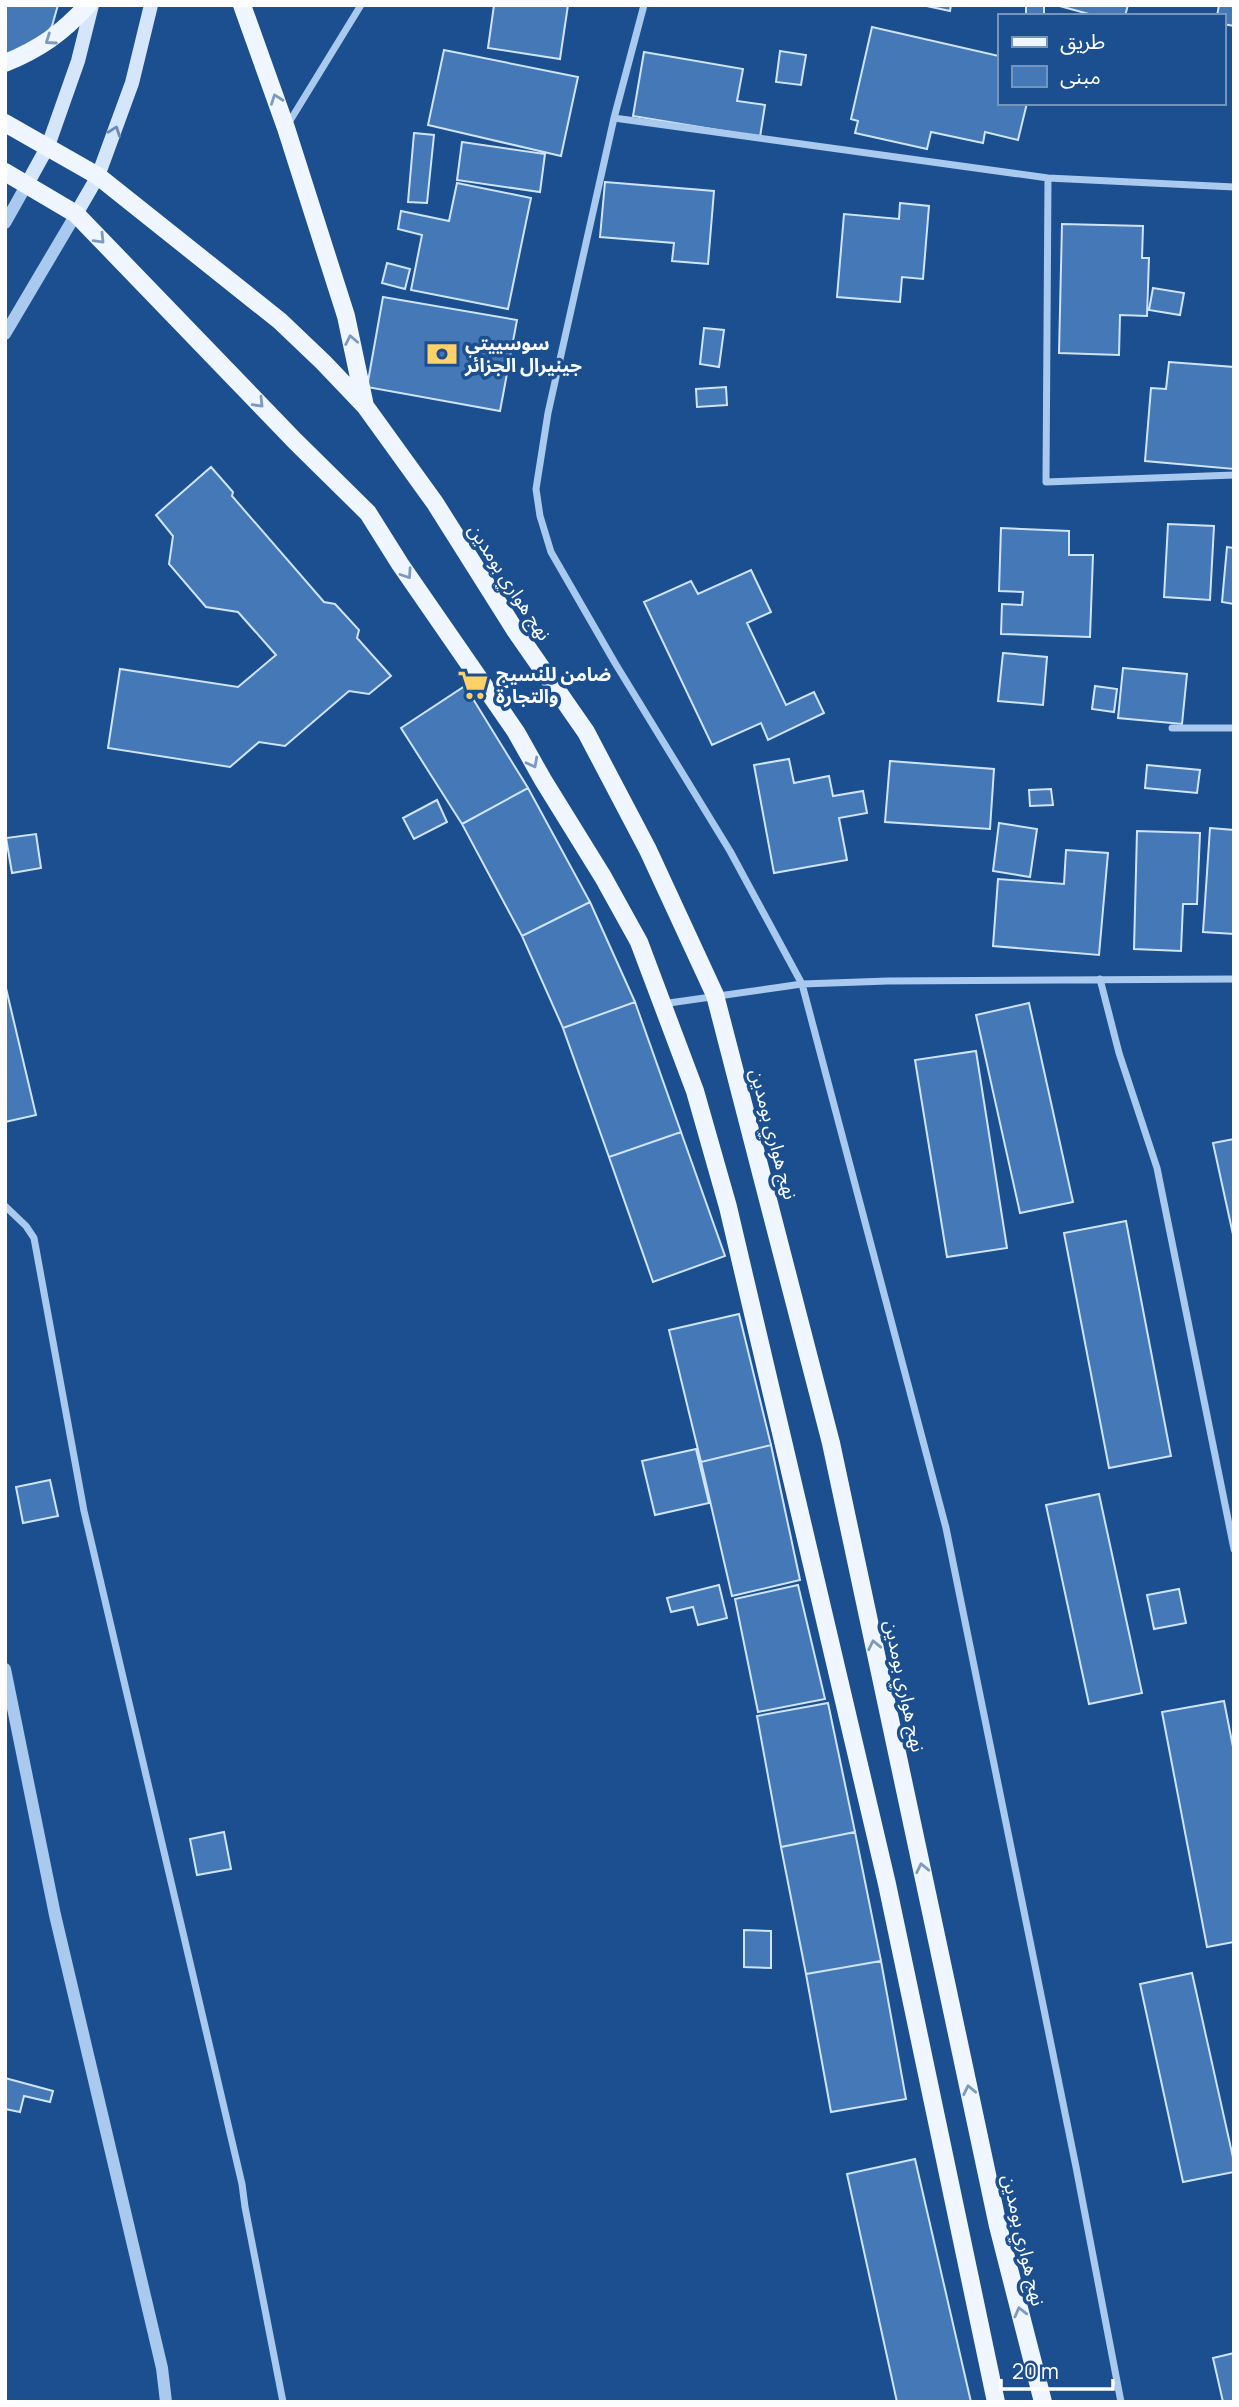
<svg xmlns="http://www.w3.org/2000/svg" width="1239" height="2407" font-family="Manrope,'Noto Sans Arabic',sans-serif">
	<style>
		.building { fill: #4478b7; stroke: #cfe3fa; stroke-width: 2 }
		.lines { fill: none; stroke-linecap: round; stroke-linejoin: round }
		.minor { stroke: #a9c9ee; stroke-width: 7 }
		.tertiary { stroke: #a9c9ee; stroke-width: 12 }
		.secondary { stroke: #d6e6fa; stroke-width: 14 }
		.primary { stroke: #f0f6ff; stroke-width: 18 }
		.oneway { stroke: #7b9ac1 }
		.oneway2 { stroke: #668bba }
		.labels { text-anchor: middle; dominant-baseline: central; stroke-width: 7; stroke-linejoin: round; paint-order: stroke }
		.poi-label { font-size: 19px; font-weight: bold; fill: #fff; stroke: #1b4f8f; text-anchor: start }
		.street-label { font-size: 19px; fill: #fff; stroke: #1b4f8f }
	</style>
	<rect width="100%" height="100%" fill="#1b4f8f"/>
	<path class="building" d="M5,5H58L52,26L45,35L5,58Z
		M494,5H568L560,59L488,48Z
		M922,5H951L950,11Z
		M1026,5H1044V16H1026Z
		M1056,5H1128L1125,16H1096Z
		M1219,5H1234V26L1223,24V16H1217Z
		M872,27L999,56V103H1027L1018,140L985,132L983,143L931,132L927,149L855,133L858,121L851,119Z
		M444,50L578,77L561,156L428,125Z
		M780,51L806,55L801,85L776,82Z
		M644,52L743,69L737,101L765,105L760,137L633,116Z
		M414,133L434,135L427,203L408,202Z
		M462,142L545,154L540,192L457,180Z
		M605,182L714,191L708,264L672,261L674,243L600,237Z
		M457,183L531,198L508,309L411,290L422,235L398,229L401,211L449,221Z
		M900,203L929,206L923,279L902,277L900,302L837,297L844,214L899,219Z
		M1062,224L1143,226L1142,258H1149L1147,316L1120,315L1119,355L1059,353Z
		M387,263L410,269L405,289L382,283Z
		M1153,288L1184,293L1180,315L1149,310Z
		M383,297L517,320L500,411L367,387Z
		M704,328L724,330L719,367L700,364Z
		M1169,362L1234,367V469L1145,461L1151,388L1166,389Z
		M726,387L727,405L697,407L696,389Z
		M211,467L233,492L232,496L324,602L335,604L359,630L357,638L391,676L369,694L349,691L285,746L259,742L230,767L108,748L120,669L238,687L276,655L238,612L206,607L169,564L173,536L156,515Z
		M1168,524L1214,526L1210,600L1164,597Z
		M1001,528L1069,531V555H1093L1090,637L1001,634L1002,604L1022,605L1023,592L999,591Z
		M1227,547L1234,548V604L1222,602Z
		M751,570L771,612L747,623L786,705L814,692L824,713L768,740L761,723L712,745L644,602L691,581L698,594Z
		M1003,653L1047,657L1043,705L998,701Z
		M1123,668L1187,674L1182,724L1118,718Z
		M465,686L528,788L462,824L401,728Z
		M1095,686L1117,689L1114,712L1092,709Z
		M789,759L794,783L829,776L833,796L863,791L867,813L839,818L847,860L774,873L754,765Z
		M890,761L994,769L990,829L885,822Z
		M1147,765L1200,770L1197,793L1145,788Z
		M528,788L590,902L522,936L462,824Z
		M1051,789L1053,805L1030,806L1029,790Z
		M437,800L447,822L414,839L403,818Z
		M999,823L1037,829L1030,877L993,871Z
		M1210,828L1234,830V934L1203,932Z
		M1137,831L1200,833L1197,904H1183L1181,951L1134,949Z
		M36,834L41,868L12,873L6,838Z
		M1066,850L1108,853L1099,955L993,946L998,879L1064,884Z
		M590,902L635,1002L563,1028L522,936Z
		M5,984L36,1115L5,1122Z
		M635,1002L681,1132L609,1157L563,1028Z
		M1029,1003L1073,1202L1020,1213L976,1015Z
		M976,1051L1007,1248L947,1257L915,1060Z
		M681,1132L725,1256L653,1282L609,1157Z
		M1234,1139V1239L1213,1143Z
		M1126,1221L1171,1456L1109,1468L1064,1233Z
		M739,1314L771,1445L701,1462L669,1330Z
		M771,1445L800,1580L732,1596L701,1462Z
		M696,1449L709,1503L655,1515L642,1461Z
		M50,1480L58,1516L23,1523L16,1487Z
		M1099,1494L1142,1693L1089,1704L1046,1505Z
		M719,1585L727,1618L698,1625L693,1607L671,1612L667,1598Z
		M798,1585L825,1699L758,1712L735,1599Z
		M1179,1589L1186,1623L1154,1629L1147,1595Z
		M1224,1701L1234,1752V1942L1207,1947L1162,1712Z
		M828,1703L855,1832L781,1847L757,1716Z
		M224,1832L231,1869L197,1875L190,1839Z
		M855,1832L881,1961L806,1974L781,1847Z
		M744,1930L771,1931V1968L744,1967Z
		M881,1961L906,2099L831,2112L806,1974Z
		M1192,1973L1234,2162V2172L1183,2182L1140,1984Z
		M5,2078L53,2091L50,2102L24,2096L20,2112L5,2109Z
		M915,2159L971,2402H897L847,2174Z
		M1234,2353V2402H1223L1213,2358Z"/>
	<g class="lines">
		<path class="minor" d="M644,5L614,118L548,413L536,489L540,516L551,552L615,663L730,851L802,984L946,1528L1076,2167L1121,2402
			M614,118L1048,178L1234,187
			M288,124L361,5
			M1048,178L1046,482L1234,475
			M1172,728H1234
			M1100,979L1119,1053L1157,1168L1234,1549
			M662,1004L802,984L888,981L1234,979
			M5,1206L26,1226L34,1238L84,1511L242,2184L245,2207L283,2402"/>
		<path class="tertiary" d="M5,223L27,184
			M5,334L76,214
			M5,1669L55,1915L162,2368L166,2402"/>
		<path class="secondary" d="M27,184L48,146L78,61L92,5
			M76,214L98,176L132,83L151,5"/>
		<path class="primary" d="M242,5L286,128L346,316L365,406
			M5,63C40,49 62,33 88,5
			M5,123L98,176L280,321L323,362L365,406L435,503L515,630L586,732L648,850L715,995L831,1443L998,2226L1043,2402
			M5,172L76,214L295,441L368,513L400,564L516,732L543,780L603,877L639,942L695,1091L728,1207L887,1884L996,2402"/>
	</g>
	<defs><path id="oneway-chevron" d="M-2-3.5L2.5 0L-2 3.5" fill="none" stroke-width="1.6" stroke-linecap="round" stroke-linejoin="round" transform="scale(1.75)"/></defs>
	<g class="oneway">
		<use href="#oneway-chevron" transform="translate(50 40) rotate(145)"/>
		<use href="#oneway-chevron" transform="translate(276 99) rotate(-110)"/>
		<use href="#oneway-chevron" transform="translate(100 239) rotate(46)"/>
		<use href="#oneway-chevron" transform="translate(351 340) rotate(-101)"/>
		<use href="#oneway-chevron" transform="translate(259 403) rotate(46)"/>
		<use href="#oneway-chevron" transform="translate(407 574) rotate(56)"/>
		<use href="#oneway-chevron" transform="translate(533 763) rotate(62)"/>
		<use href="#oneway-chevron" transform="translate(874 1645) rotate(-102)"/>
		<use href="#oneway-chevron" transform="translate(922 1868) rotate(-102)"/>
		<use href="#oneway-chevron" transform="translate(969 2090) rotate(-102)"/>
		<use href="#oneway-chevron" transform="translate(1020 2312) rotate(-104)"/>
	</g>
	<use class="oneway2" href="#oneway-chevron" transform="translate(115 131) rotate(-70)"/>
	<defs>
		<g id="bank-bare" transform="scale(2.415)"><path d="M-6-4H6V4H-6ZM0-2.3a2.3 2.3 0 1 0 0 4.6a2.3 2.3 0 1 0 0-4.6Z" fill="#ffd166" stroke="#1b4f8f" stroke-width="2.5" paint-order="stroke"/></g>
		<g id="supermarket-bare" transform="scale(2.415)"><path d="M-6-5.5h2.5l.6 2H6L4.5 2H-2.5L-4.4-4H-6ZM-1.5 3.2a1.3 1.3 0 1 0 .1 0ZM3 3.2a1.3 1.3 0 1 0 .1 0Z" fill="#ffd166" stroke="#1b4f8f" stroke-width="2.5" paint-order="stroke"/></g>
	</defs>
	<g fill-rule="evenodd">
		<use href="#bank-bare" x="442" y="354"/>
		<use href="#supermarket-bare" x="473" y="685"/>
	</g>
	<g class="labels">
		<g class="poi-label">
			<text x="465" y="343">سوسييتي<tspan x="465" dy="22">جينيرال الجزائر</tspan></text>
			<text x="496" y="674">ضامن للنسيج<tspan x="496" dy="22">والتجارة</tspan></text>
		</g>
		<g class="street-label">
			<text transform="translate(510 582) rotate(57)">نهج هواري بومدين</text>
			<text transform="translate(774 1134) rotate(75)">نهج هواري بومدين</text>
			<text transform="translate(905 1686) rotate(78)">نهج هواري بومدين</text>
			<text transform="translate(1024 2240) rotate(77)">نهج هواري بومدين</text>
		</g>
	</g>
	<rect width="1239" height="2407" fill="none" stroke="#ffffff" stroke-width="14"/>
	<rect x="998" y="14" width="228" height="91" fill="#1b4f8f" stroke="#7695bc" stroke-width="2"/>
	<rect x="1012" y="37" width="35" height="10" fill="#f0f6ff" stroke="#7695bc" stroke-width="2"/>
	<text x="1060" y="49" font-size="21" fill="#ffffff">طريق</text>
	<rect x="1012" y="66" width="35" height="21" fill="#4478b7" stroke="#7695bc" stroke-width="2"/>
	<text x="1060" y="84" font-size="21" fill="#ffffff">مبنى</text>
	<path d="M1001 2379v10h112v-10" fill="none" stroke="#ffffff" stroke-width="3.5"/>
	<text x="1012" y="2379" font-size="21" fill="#ffffff" stroke="#1b4f8f" stroke-width="5" paint-order="stroke">20 m</text>
</svg>
